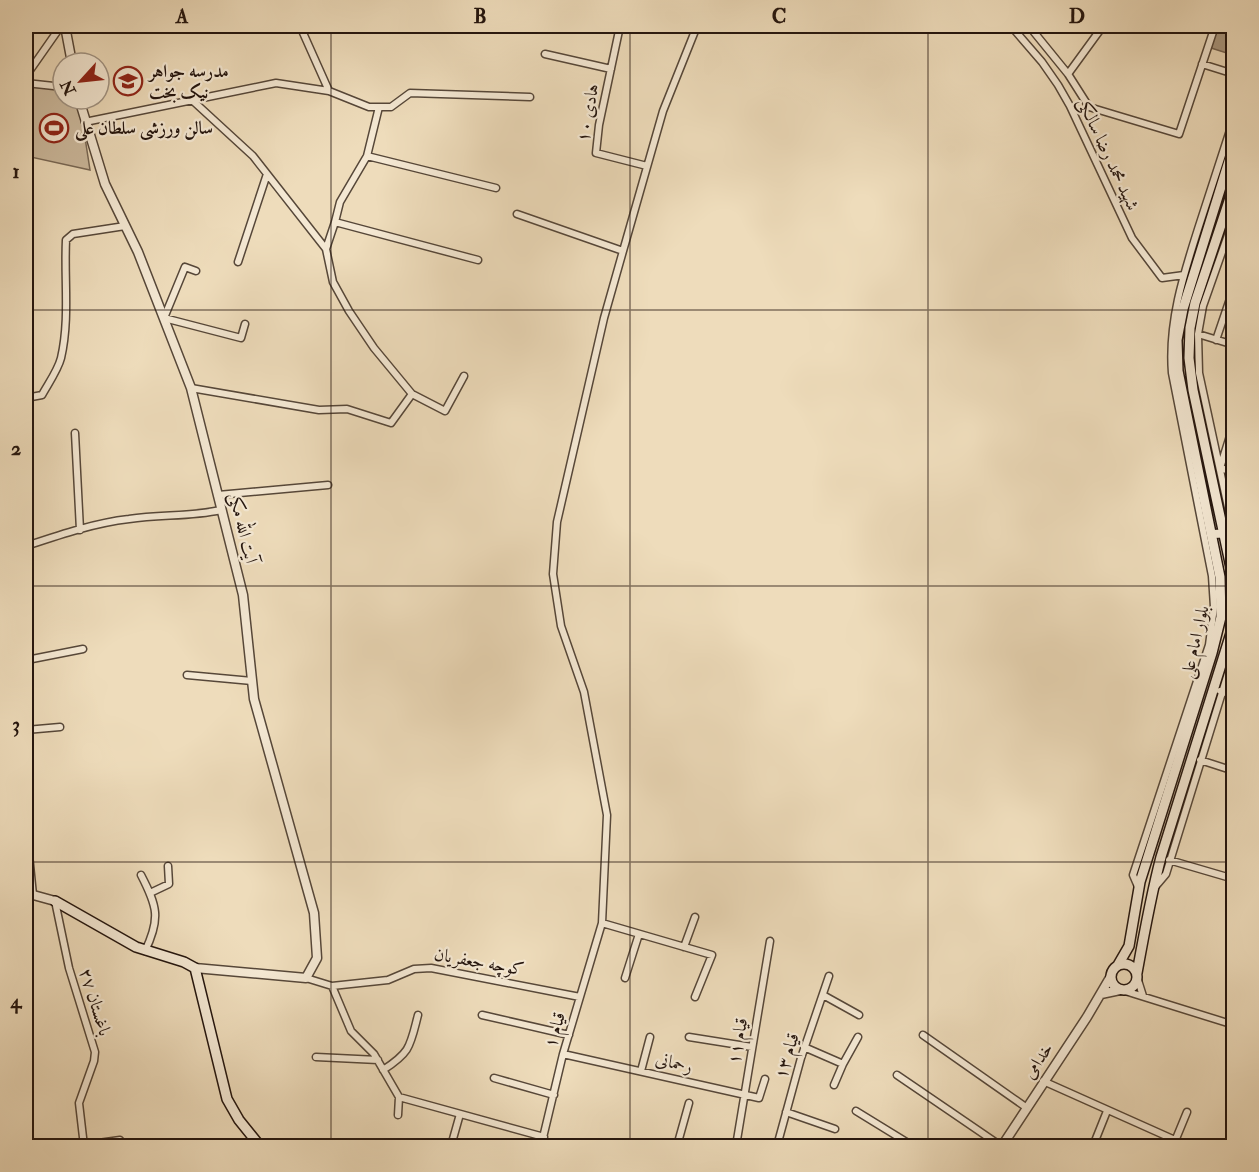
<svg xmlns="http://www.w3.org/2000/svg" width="1259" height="1172" font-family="'IM FELL Double Pica',Amiri,serif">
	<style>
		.green { fill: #ccba9e; stroke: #786856; stroke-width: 1.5 }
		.water { fill: #a99880; stroke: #746452; stroke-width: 1.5 }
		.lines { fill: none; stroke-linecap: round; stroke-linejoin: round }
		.minor-casing { stroke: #564739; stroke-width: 9 }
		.tertiary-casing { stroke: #564739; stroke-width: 11 }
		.secondary-casing { stroke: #24150e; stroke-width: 12 }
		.minor { stroke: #f4e8d3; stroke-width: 6 }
		.tertiary { stroke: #f4e8d3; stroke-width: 8 }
		.secondary { stroke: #f4e8d3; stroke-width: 9 }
		.grid { fill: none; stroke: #24150e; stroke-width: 1.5; stroke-opacity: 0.55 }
		.labels { text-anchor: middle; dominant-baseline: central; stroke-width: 4.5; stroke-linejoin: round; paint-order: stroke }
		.poi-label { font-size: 18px; font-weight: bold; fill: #24150e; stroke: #f4e8d3; text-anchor: start }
		.street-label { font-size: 18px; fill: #24150e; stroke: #f4e8d3 }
		.neatline { fill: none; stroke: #24150e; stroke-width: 2 }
		.grid-label { font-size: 20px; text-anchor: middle; font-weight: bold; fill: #24150e }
	</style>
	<rect width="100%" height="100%" fill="#eedcbb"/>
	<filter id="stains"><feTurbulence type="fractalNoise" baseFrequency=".00333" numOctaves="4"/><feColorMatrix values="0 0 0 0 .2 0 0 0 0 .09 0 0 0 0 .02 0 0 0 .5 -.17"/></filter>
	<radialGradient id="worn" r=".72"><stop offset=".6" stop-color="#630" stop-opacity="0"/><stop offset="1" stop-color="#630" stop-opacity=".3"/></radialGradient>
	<path class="green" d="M26,87L63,88V99H79L90,170L26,156Z"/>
	<path class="water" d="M1218,26H1233V55L1211,48Z"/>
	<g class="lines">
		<g class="minor-casing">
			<path id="minor" d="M300,26L329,91
				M620,26L599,125L596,153L647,166
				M1011,26L1042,62L1058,85L1070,106L1132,238L1162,278L1184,275
				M1029,26L1068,74L1089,107L1179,134L1215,26
				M545,54L611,69
				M1202,64L1234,74
				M1068,74L1103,26
				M26,76L61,26
				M26,83L63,87
				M85,122L276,83L329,91L369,107H391L410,93L530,97
				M367,156L496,188
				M517,214L623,251
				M1234,218L1203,306L1198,334L1199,373L1234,535
				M335,222L478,260
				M326,249L335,222L340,202L367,156L379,107
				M238,262L267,174
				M196,271L185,267L164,318L241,338L245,324
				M1198,334L1234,345
				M1216,340L1234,287
				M191,388L319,410L347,409L391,423L412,394L374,348L349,311L333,282L326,249L253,156L192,100
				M412,394L445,411L464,376
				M26,398L42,395C48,384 58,370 61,358C70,319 64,279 66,240L73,234L125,226
				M1234,423L1220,468L1234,472
				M75,433L80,530
				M218,495L328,485
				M26,546C59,535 94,523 129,519C161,514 189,517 221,510
				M26,616L27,660L26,666
				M27,660L83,649
				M187,675L252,681
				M1220,691L1234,695
				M26,730L60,727
				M1200,760L1234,771
				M26,825L33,895
				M1169,860L1234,879
				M141,875C157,906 161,918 145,951
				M1155,887L1166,874L1234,654
				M1139,889L1133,875L1209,645L1214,607L1212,576L1172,373C1168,323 1183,276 1198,229C1210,192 1222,155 1234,118
				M150,893L169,884L168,866
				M55,901L69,968L95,1052L94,1061L79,1103L84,1146
				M602,923L712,955L695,997
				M684,947L695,917
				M1137,977L1143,996
				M306,978L332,986L388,980L414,969L431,968L580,997
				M625,978L639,934
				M332,986L351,1031L374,1054L399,1097L544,1137
				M1125,991L1234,1025
				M823,995L859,1015
				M482,1015L569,1035
				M923,1035L1027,1108
				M689,1037L752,1047
				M804,1047L843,1064
				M563,1054L759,1098L765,1079
				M316,1057L378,1060
				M383,1070C411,1052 410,1046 418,1015
				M641,1071L650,1037
				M897,1075L1001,1146
				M494,1078L554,1095
				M1043,1081L1175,1140
				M834,1085L843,1064L858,1037
				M856,1111L913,1146
				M786,1112L835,1129
				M398,1115L399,1097
				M26,1126H27
				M678,1143L692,1146
				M84,1145L120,1140
				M451,1146L460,1114
				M541,1146L563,1054L602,923L607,815L584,692L561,626L553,574L557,522L604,318L623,251L663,111L697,26
				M677,1146L689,1103
				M736,1146L770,941
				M777,1146L801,1058L829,976
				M1093,1146L1107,1111
				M1173,1146L1187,1112"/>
		</g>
		<g class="tertiary-casing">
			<path id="tertiary" d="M65,26L72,63
				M79,99L105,184L138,252L191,388L243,595L254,699L314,913L317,958L306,978L195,968
				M1213,534L1234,533
				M26,893L55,901
				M1101,994L1120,990
				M1002,1146L1087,1017L1111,976"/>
		</g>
		<g class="secondary-casing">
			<path id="secondary" d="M55,901L136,947L184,962L195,968L227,1099L239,1120L260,1146
				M1111 977a13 13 0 1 1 26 0a13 13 0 1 1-26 0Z
				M1118,965L1129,946L1140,882L1212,653L1221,617L1220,577L1178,371L1177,340L1183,309L1234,145
				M1137,973C1144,934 1151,895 1161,857L1231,633L1233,600V577L1193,390L1189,358L1190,328L1195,303L1234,186"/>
		</g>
		<use href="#minor" class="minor"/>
		<use href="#tertiary" class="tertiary"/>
		<use href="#secondary" class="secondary"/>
	</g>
	<path class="grid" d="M331,26V1146M630,26V1146M928,26V1146M26,310H1234M26,586H1234M26,862H1234"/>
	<defs>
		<g id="school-ring" transform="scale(1.5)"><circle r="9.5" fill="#f4e8d3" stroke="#8f2418" stroke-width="1.5"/><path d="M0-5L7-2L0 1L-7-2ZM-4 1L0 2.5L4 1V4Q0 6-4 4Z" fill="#8f2418"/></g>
		<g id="stadium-ring" transform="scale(1.5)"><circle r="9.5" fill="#f4e8d3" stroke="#8f2418" stroke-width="1.5"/><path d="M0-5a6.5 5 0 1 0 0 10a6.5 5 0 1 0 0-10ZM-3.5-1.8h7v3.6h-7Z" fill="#8f2418"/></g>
	</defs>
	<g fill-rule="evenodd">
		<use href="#school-ring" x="128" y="81"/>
		<use href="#stadium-ring" x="54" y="128"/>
	</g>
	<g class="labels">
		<g class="poi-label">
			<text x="149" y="71">مدرسه جواهر<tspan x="149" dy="21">نیک بخت</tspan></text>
			<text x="75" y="128">سالن ورزشی سلطان علی</text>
		</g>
		<g class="street-label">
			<text transform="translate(588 113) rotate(-80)">هادی ۱۰</text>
			<text transform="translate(1108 154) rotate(65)">شهید محمد رضا سالکی</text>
			<text transform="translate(243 528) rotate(76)">آیت الله مکی</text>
			<text transform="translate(1195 642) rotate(-77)">بلوار امام علی</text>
			<text transform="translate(479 962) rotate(10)">کوچه جعفریان</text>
			<text transform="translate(95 1002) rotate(73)">باغستان ۲۷</text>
			<text transform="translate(555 1030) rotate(-74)">قیام ۱</text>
			<text transform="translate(738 1041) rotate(-80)">قیام ۱۱</text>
			<text transform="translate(787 1056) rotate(-73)">قیام ۱۳</text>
			<text transform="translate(1038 1061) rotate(-57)">خدامی</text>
			<text transform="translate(674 1063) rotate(13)">رحمانی</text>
		</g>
	</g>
	<rect width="1259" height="1172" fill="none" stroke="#eedcbb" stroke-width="66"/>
	<g transform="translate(81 81) rotate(243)"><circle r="28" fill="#f4e8d3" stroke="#a19484" stroke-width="1.5"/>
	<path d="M0-4.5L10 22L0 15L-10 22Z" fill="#8f2418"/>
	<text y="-9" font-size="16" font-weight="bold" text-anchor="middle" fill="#24150e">N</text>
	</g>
	<rect x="33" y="33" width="1193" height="1106" class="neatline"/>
	<g class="grid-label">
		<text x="182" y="23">A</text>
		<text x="480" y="23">B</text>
		<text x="779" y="23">C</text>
		<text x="1077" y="23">D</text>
		<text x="16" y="178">1</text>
		<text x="16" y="455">2</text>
		<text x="16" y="731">3</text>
		<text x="16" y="1008">4</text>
	</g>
	<rect width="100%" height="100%" filter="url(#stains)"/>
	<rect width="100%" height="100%" fill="url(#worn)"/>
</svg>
